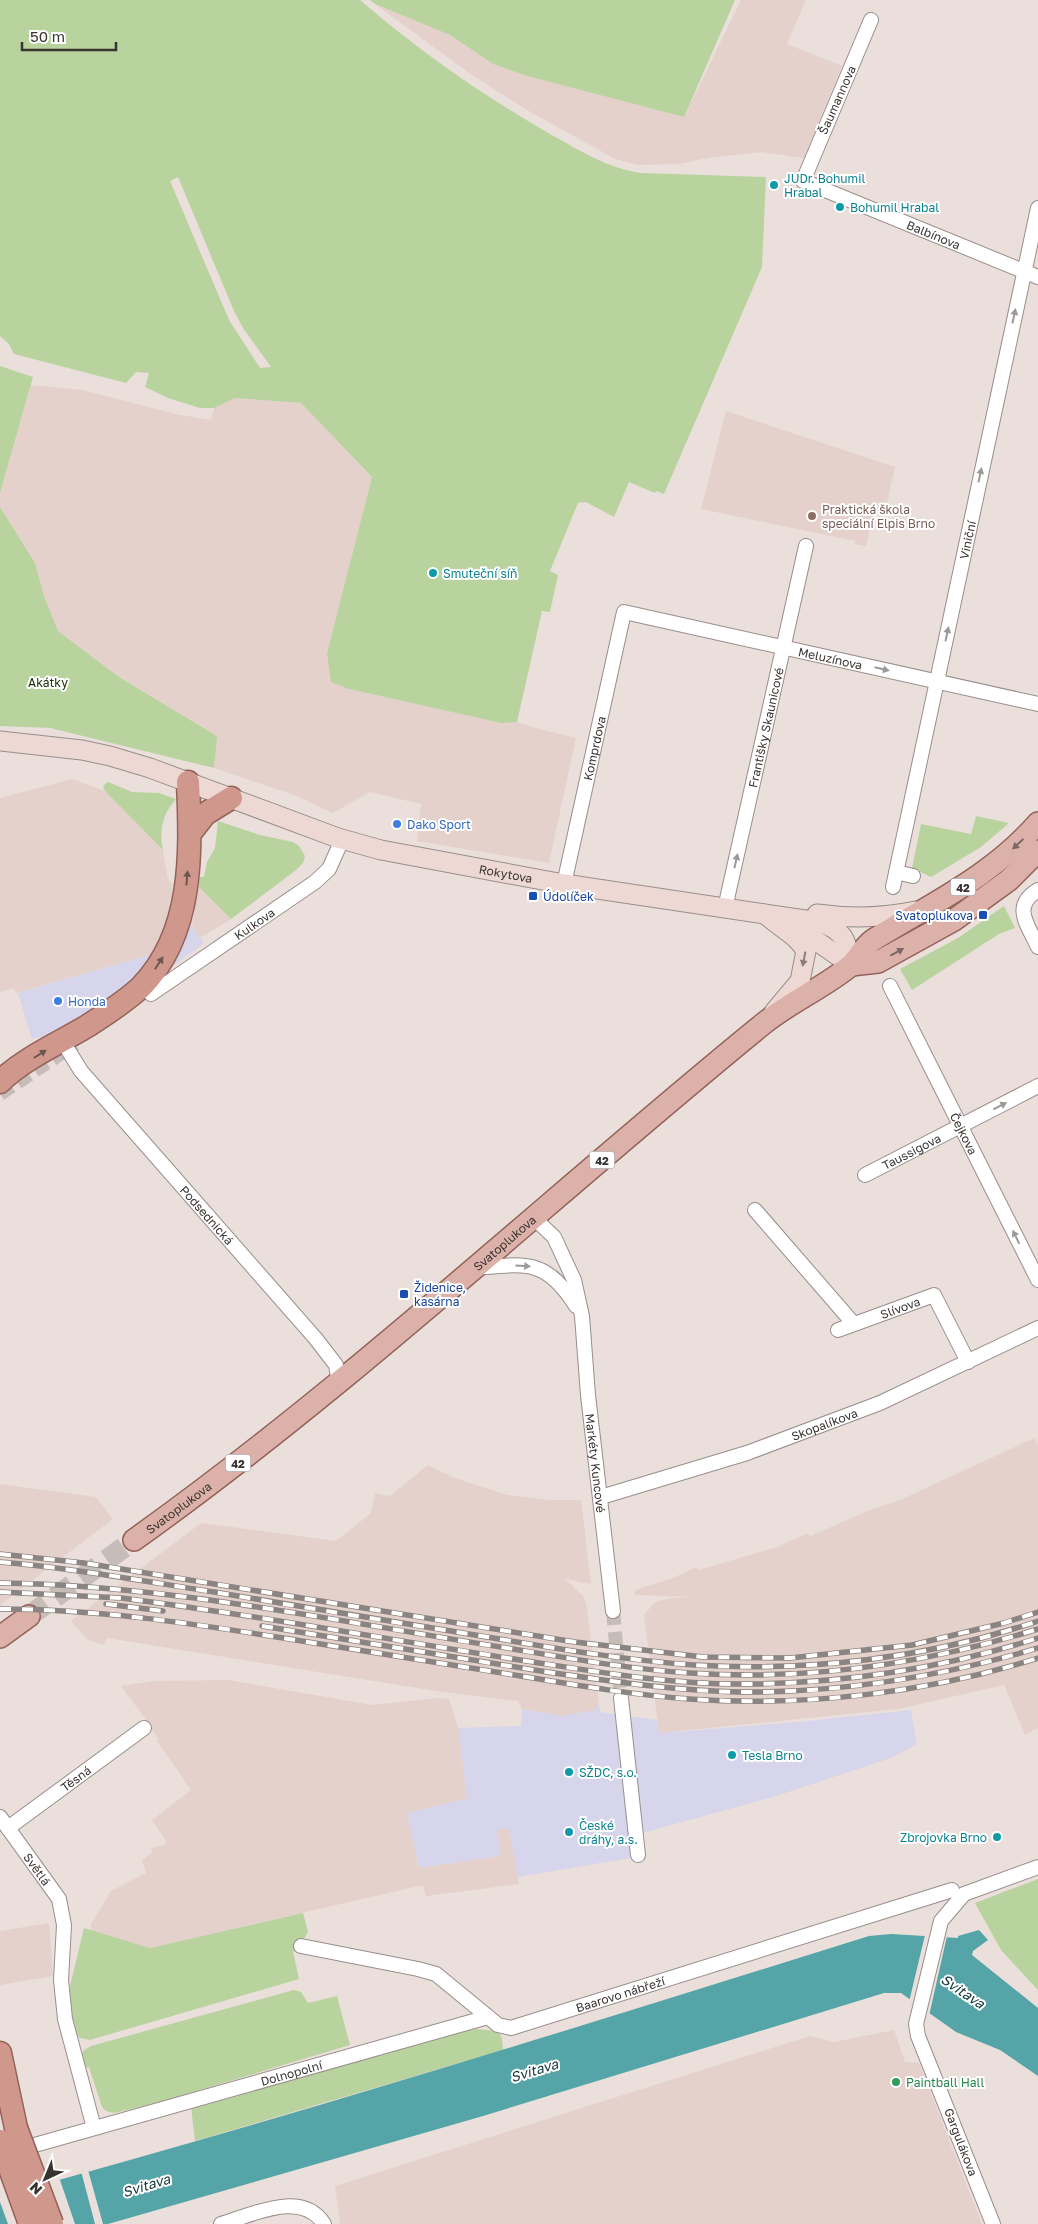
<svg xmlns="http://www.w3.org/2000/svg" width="1038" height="2224" font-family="'Golos Text',sans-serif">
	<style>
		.commercial { fill: #d7d5eb }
		.built { fill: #e4d1cb }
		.green { fill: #b9d39f; fill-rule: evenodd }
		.water { fill: #54a4a8 }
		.pier { fill: #eadfdb }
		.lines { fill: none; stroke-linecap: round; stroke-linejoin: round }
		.minor-tunnel { stroke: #c6bdb9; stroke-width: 14; stroke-dasharray: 14 7; stroke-linecap: butt }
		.primary-tunnel { stroke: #c6bdb9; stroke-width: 21; stroke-dasharray: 21 11; stroke-linecap: butt }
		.minor-casing { stroke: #988e8b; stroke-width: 16 }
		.secondary-casing { stroke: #988e8b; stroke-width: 21 }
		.primary-casing { stroke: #93635a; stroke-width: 24 }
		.trunk-casing { stroke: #93635a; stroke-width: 25 }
		.minor { stroke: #fff; stroke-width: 14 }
		.secondary { stroke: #edd8d4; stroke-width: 19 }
		.primary { stroke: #dcb1a9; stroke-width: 21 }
		.trunk { stroke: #d0978c; stroke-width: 22 }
		.rail-casing { stroke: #8b8481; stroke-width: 5.5 }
		.rail { stroke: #fff; stroke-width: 4; stroke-dasharray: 11; stroke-linecap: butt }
		.trunk-bridge-casing { stroke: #93635a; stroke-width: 25; stroke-linecap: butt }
		.trunk-bridge { stroke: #d0978c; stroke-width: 22 }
		.oneway { fill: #9c9a98 }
		.oneway2 { fill: #7a6662 }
		.oneway3 { fill: #6d5752 }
		.oneway4 { fill: #897e7b }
		.culture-dot { fill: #0f9aa8; stroke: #fff; stroke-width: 2 }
		.education-dot { fill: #8d6e63; stroke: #fff; stroke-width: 2 }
		.shop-dot { fill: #3f7fe0; stroke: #fff; stroke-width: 2 }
		.transit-dot { fill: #1a4fb4; stroke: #fff; stroke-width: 2 }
		.leisure-dot { fill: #2e9e5b; stroke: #fff; stroke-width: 2 }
		.labels { text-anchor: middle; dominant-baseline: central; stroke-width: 4; stroke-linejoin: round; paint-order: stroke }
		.shield { fill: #fff; stroke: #747170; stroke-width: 1 }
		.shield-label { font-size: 11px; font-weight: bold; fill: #383432 }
		.street-label { font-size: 12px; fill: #383432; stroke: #fff }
		.culture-label { font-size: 12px; fill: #0d838f; stroke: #fff; text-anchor: start }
		.education-label { font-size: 12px; fill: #785e54; stroke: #fff; text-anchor: start }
		.park-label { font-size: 12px; fill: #203109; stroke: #fff }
		.shop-label { font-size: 12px; fill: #366cbe; stroke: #fff; text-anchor: start }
		.transit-label { font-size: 12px; fill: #164399; stroke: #fff; text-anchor: start }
		.leisure-label { font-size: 12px; fill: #27864d; stroke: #fff; text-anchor: start }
		.water-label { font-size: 14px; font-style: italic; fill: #11383a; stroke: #fff }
	</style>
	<rect width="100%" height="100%" fill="#eadfdb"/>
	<path class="commercial" d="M192,925L204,943L150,983L70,1029L32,1039L18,993L149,955Z
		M599,1704L600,1712L657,1720L659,1733L798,1722L911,1710L917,1744L891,1758L773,1797L642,1833L641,1856L518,1877L513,1866L509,1836L501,1856L419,1868L407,1813L467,1798L458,1728L521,1726L522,1709L561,1716Z"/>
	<path class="built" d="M741,0H806L787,44L842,66L804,158L761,152L708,158L679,164L638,165L615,159L527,110L469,73L375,4L450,35L493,64L527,76L684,117Z
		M31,385L83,390L175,414L211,420L214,408L235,398L301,403L372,477L327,653L349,689L501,723L517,722L535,728L576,738L549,863L417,841L421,804L370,792L333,813L294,795L214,768L216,735L119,677L58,631L44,596L35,563L0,507V493Z
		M726,411L895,467L886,506L875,505L866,546L855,544V541L701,509Z
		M72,779L105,791L163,850L168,879L173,885L166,921L189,928L149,955L16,993L14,988L0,992V798Z
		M199,887L231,919L200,938L192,925Z
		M1034,1438L1038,1445V1728L1025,1735L1004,1685L898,1709L659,1733L644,1615L655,1602L672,1598L691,1597L635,1595V1590L673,1578L696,1567L699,1570L777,1547L808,1533L810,1536L870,1510L900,1500Z
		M428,1465L455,1478L507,1495L548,1500H581L591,1584L565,1579L584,1597L587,1608L599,1704L595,1710L561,1716L522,1709L518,1701L436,1691L107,1638L103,1645L87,1639L71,1621L201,1523L336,1541L371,1513L375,1493L390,1496Z
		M0,1484L96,1497L113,1519L0,1605Z
		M228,1680L372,1705L438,1698L449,1699L458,1728L467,1798L407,1813L419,1868L501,1856L497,1830L509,1829L519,1884L426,1896L423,1885L150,1948L92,1931L91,1924L111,1891L146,1873L142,1860L152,1853L151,1848L163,1845L167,1842L152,1820L191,1790L157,1741L159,1740L144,1717L121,1686L154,1681Z
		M49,1923L53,1976L0,1985V1931Z
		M894,2030L905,2062L919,2063L982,2224H340L335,2186L810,2036L834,2042Z"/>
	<path class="green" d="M0,0H360C419,51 482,95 550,134C579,150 607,168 641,173L766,177L762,267L664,494L656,491L655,493L629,482L614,517L586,502L578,503L550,571L558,575L550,612L542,611L517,722L501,723L349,689L331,682L327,653L372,477L301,403L235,398L214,408H200L168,398L145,387L149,373L136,372L126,383L14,354L9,344L0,336ZM178,177L234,311L243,328L271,367L260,368L229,320L170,181Z
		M370,0H735L684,117L527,76L493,64L450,35L375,4Z
		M0,366L33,377L0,493Z
		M0,507L35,563L44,596L58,631L119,677L217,736L214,768L50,728L0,726Z
		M108,782L132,792L159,793L176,799C162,815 159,830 163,850L105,791L103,786Z
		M976,816L1009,823L981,847L931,877L912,868L921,824L971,834Z
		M218,821L260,835L293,842L299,846L305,856L303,863L296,870L231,919L199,887L200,877H204L207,862L215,848Z
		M1004,906L1015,928L999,934L912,990L900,969L958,938Z
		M1038,1879V1990L1001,1950L975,1903Z
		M303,1913L308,1932L304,1939L301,1954L293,1951L299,1979L90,2040L80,2038L75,2032L70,2003V1986L84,1928L150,1948Z
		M294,1990L301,1992L308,2003L337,1996L350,2045L160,2102L114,2113L106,2111L102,2107L89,2067L83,2068L80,2061L83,2051L91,2046Z
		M475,2029L498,2031L502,2038L503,2050L195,2141L191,2107L460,2030Z"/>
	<path class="water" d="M979,1930L988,1940L973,1951L972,1955L1038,2008V2076L1000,2050L956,2032L901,1993H884L483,2116L108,2224H0V2196C292,2117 581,2026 869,1936L891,1934L958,1938V1936Z"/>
	<path class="pier" d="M925,1935L947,1936L929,2016L909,2002Z
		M88,2170L103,2224H95L81,2171Z
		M59,2177L75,2224H8L0,2202V2194Z"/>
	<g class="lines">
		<path class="minor-tunnel" d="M0,1094L75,1044
			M613,1611L621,1698"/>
		<path class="primary-tunnel" d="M29,1616L134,1540"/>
		<g class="minor-casing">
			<g id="minor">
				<path id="s1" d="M871,20L803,181L1038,277"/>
				<path d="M896,872L913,876"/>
				<path id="s2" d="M564,884L624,612L1038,704"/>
				<path id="s3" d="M893,887L1038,208"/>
				<path d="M1038,890C1011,906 1028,925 1038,947"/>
				<path id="s4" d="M725,908L806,546"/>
				<path id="s5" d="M890,986L1038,1280"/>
				<path id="s6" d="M151,994L315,882L329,869L342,840"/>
				<path id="s7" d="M68,1050L81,1071L316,1339L336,1365L339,1383"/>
				<path id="s8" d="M865,1175L1038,1086"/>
				<path d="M755,1210L853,1323"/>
				<path id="s9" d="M533,1217L554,1237L574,1280L582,1316L588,1395L613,1611"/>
				<path d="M475,1268C526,1264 546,1258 576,1306"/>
				<path id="s10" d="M838,1330L934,1295L968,1362"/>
				<path id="s11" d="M601,1497L747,1453L880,1403L1038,1328"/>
				<path d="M621,1698L638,1855"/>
				<path id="s12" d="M0,1817L59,1899L64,1925L61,1980L65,2019L94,2128"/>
				<path id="s13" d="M8,1828L144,1728"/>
				<path id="s14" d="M301,1946L418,1969L436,1974L498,2025L511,2028L952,1890"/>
				<path id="s15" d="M17,2150L488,2017"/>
				<path d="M221,2224C252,2215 302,2189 324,2224"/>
				<path d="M993,2224L918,2036L916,2024L941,1921L964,1894L1038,1867"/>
			</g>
		</g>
		<g class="secondary-casing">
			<g id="secondary">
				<path id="s16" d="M0,741L82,750L110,756L150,768L338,838L381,850L564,884L819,922C844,930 847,940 851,965"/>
				<path d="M765,914C779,927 796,934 806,951L800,981L774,1012"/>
				<path d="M817,914C852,919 882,918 916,911"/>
				<path d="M795,926L851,965"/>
			</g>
		</g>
		<g class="primary-casing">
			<g id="primary">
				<path d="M851,965L878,962L954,920L1009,880L1038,851"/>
				<path id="s17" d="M134,1540C355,1382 553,1195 763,1024C790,1002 823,988 850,966C859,958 863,947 873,940C931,904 992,876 1038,823"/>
				<path d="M0,1637L29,1616"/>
			</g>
		</g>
		<g class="trunk-casing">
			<path id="trunk" d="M191,832L205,814L231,798
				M0,1082C24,1058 60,1043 89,1025C107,1013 125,1002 141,987C194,933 191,852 188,782
				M0,2053L16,2128"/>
		</g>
		<use href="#minor" class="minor"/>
		<use href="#secondary" class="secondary"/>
		<use href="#primary" class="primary"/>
		<use href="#trunk" class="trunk"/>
		<g class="rail-casing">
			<path id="rail" d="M0,1554L84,1563L575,1642L703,1657L790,1658L912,1645L1004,1623L1038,1612
				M0,1562C72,1568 143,1581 214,1592C301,1607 388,1621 475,1635C548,1647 621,1660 694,1665C810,1672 929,1658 1038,1621
				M0,1583C170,1585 339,1622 507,1648C567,1658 628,1669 690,1673C808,1681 925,1664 1038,1629
				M0,1592L122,1598L173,1605C289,1621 404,1642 520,1660C592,1671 666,1684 739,1684C841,1684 941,1669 1038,1638
				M106,1604L163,1611
				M0,1609C95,1609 189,1623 283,1638C364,1651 446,1664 527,1677C581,1686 635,1695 689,1699C806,1707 927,1693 1038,1658
				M262,1626C357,1641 452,1657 547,1672C610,1681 675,1691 739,1692C841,1693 940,1677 1038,1648"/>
		</g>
		<use href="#rail" class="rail"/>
		<g class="trunk-bridge-casing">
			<path id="trunk-bridge" d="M16,2128L52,2224
				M0,2141L30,2224"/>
		</g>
		<use href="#trunk-bridge" class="trunk-bridge"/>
	</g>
	<defs><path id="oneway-solid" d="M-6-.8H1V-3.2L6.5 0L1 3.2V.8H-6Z" transform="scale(1.25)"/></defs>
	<g class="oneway">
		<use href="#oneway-solid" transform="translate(1014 316) rotate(-78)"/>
		<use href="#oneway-solid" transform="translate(980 475) rotate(-78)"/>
		<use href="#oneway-solid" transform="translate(947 634) rotate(-78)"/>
		<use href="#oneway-solid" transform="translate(882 669) rotate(13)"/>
		<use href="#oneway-solid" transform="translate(736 861) rotate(-77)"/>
		<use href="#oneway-solid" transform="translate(1000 1106) rotate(-27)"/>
		<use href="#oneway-solid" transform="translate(1016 1237) rotate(-116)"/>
		<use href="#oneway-solid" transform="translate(523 1266) rotate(4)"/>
	</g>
	<g class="oneway2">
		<use href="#oneway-solid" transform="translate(1018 844) rotate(137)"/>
		<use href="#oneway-solid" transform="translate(897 952) rotate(-29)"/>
	</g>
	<g class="oneway3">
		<use href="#oneway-solid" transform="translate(187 878) rotate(-85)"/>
		<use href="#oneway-solid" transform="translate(159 963) rotate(-57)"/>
		<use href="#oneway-solid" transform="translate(40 1054) rotate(-32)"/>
	</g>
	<use class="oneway4" href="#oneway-solid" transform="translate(804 959) rotate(101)"/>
	<g class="culture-dot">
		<circle cx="774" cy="185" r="5"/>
		<circle cx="840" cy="207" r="5"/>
		<circle cx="433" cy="573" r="5"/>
		<circle cx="732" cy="1755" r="5"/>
		<circle cx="569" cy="1772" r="5"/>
		<circle cx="569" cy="1832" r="5"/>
		<circle cx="997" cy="1837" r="5"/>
	</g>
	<circle class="education-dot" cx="812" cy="516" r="5"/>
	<g class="shop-dot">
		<circle cx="397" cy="824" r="5"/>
		<circle cx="58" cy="1001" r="5"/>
	</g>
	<g class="transit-dot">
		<rect x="528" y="891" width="10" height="10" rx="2.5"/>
		<rect x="978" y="910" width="10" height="10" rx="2.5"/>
		<rect x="399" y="1289" width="10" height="10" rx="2.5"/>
	</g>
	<circle class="leisure-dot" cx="896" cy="2082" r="5"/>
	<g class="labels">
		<g class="shield">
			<rect x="950.5" y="878.5" width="25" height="17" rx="4"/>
			<rect x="589.5" y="1151.5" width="25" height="17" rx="4"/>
			<rect x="225.5" y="1454.5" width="25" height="17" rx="4"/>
		</g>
		<g class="shield-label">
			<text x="963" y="887">42</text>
			<text x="602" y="1160">42</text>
			<text x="238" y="1463">42</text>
		</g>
		<g class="street-label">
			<text transform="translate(837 100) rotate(-66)">Šaumannova</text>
			<text stroke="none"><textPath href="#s1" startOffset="316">Balbínova</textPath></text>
			<text stroke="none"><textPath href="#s3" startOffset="355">Viniční</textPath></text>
			<text stroke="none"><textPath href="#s2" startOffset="490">Meluzínova</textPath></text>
			<text stroke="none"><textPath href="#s4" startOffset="185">Františky Skaunicové</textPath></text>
			<text stroke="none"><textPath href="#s2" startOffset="139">Komprdova</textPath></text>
			<text stroke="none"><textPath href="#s16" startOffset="525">Rokytova</textPath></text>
			<text stroke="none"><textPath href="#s6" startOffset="125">Kulkova</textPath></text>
			<text stroke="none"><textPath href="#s5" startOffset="165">Čejkova</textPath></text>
			<text stroke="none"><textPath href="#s8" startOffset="52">Taussigova</textPath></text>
			<text stroke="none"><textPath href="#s7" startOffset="216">Podsednická</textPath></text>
			<text stroke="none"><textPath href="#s17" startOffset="475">Svatoplukova</textPath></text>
			<text stroke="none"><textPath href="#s10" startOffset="66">Slívova</textPath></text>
			<text stroke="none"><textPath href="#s11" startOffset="235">Skopalíkova</textPath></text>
			<text stroke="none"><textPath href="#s9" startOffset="261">Markéty Kuncové</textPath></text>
			<text stroke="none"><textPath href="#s17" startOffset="55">Svatoplukova</textPath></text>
			<text stroke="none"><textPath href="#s13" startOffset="84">Těsná</textPath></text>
			<text stroke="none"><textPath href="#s12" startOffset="64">Světlá</textPath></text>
			<text stroke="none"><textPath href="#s14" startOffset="346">Baarovo nábřeží</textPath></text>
			<text stroke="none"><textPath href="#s15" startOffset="285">Dolnopolní</textPath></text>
			<text transform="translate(961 2142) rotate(69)">Gargulákova</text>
		</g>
		<g class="culture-label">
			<text x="784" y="178">JUDr. Bohumil<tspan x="784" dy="14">Hrabal</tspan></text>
			<text x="850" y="207">Bohumil Hrabal</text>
			<text x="443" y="573">Smuteční síň</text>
			<text x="742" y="1755">Tesla Brno</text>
			<text x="579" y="1772">SŽDC, s.o.</text>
			<text x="579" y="1825">České<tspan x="579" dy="14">dráhy, a.s.</tspan></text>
			<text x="987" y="1837" text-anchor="end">Zbrojovka Brno</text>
		</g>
		<g class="education-label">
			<text x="822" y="509">Praktická škola<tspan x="822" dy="14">speciální Elpis Brno</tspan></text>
		</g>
		<g class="park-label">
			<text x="48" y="682">Akátky</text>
		</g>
		<g class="shop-label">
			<text x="407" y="824">Dako Sport</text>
			<text x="68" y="1001">Honda</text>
		</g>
		<g class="transit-label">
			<text x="543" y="896">Údolíček</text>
			<text x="973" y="915" text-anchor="end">Svatoplukova</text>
			<text x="414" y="1287">Židenice,<tspan x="414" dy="14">kasárna</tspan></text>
		</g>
		<g class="leisure-label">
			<text x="906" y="2082">Paintball Hall</text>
		</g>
		<g class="water-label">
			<text transform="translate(963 1991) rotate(34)">Svitava</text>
			<text transform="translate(534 2070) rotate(-17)">Svitava</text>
			<text transform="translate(146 2185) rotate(-17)">Svitava</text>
		</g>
	</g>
	<g transform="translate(45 2179) rotate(224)" stroke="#ffffff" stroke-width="4" paint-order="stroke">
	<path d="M0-4L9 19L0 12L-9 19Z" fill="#383432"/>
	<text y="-8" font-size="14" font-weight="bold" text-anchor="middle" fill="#383432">N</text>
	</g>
	<path d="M22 42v8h94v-8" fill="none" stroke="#383432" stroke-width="2.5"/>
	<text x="30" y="42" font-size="15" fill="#383432" stroke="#ffffff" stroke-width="4" paint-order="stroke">50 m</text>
</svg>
